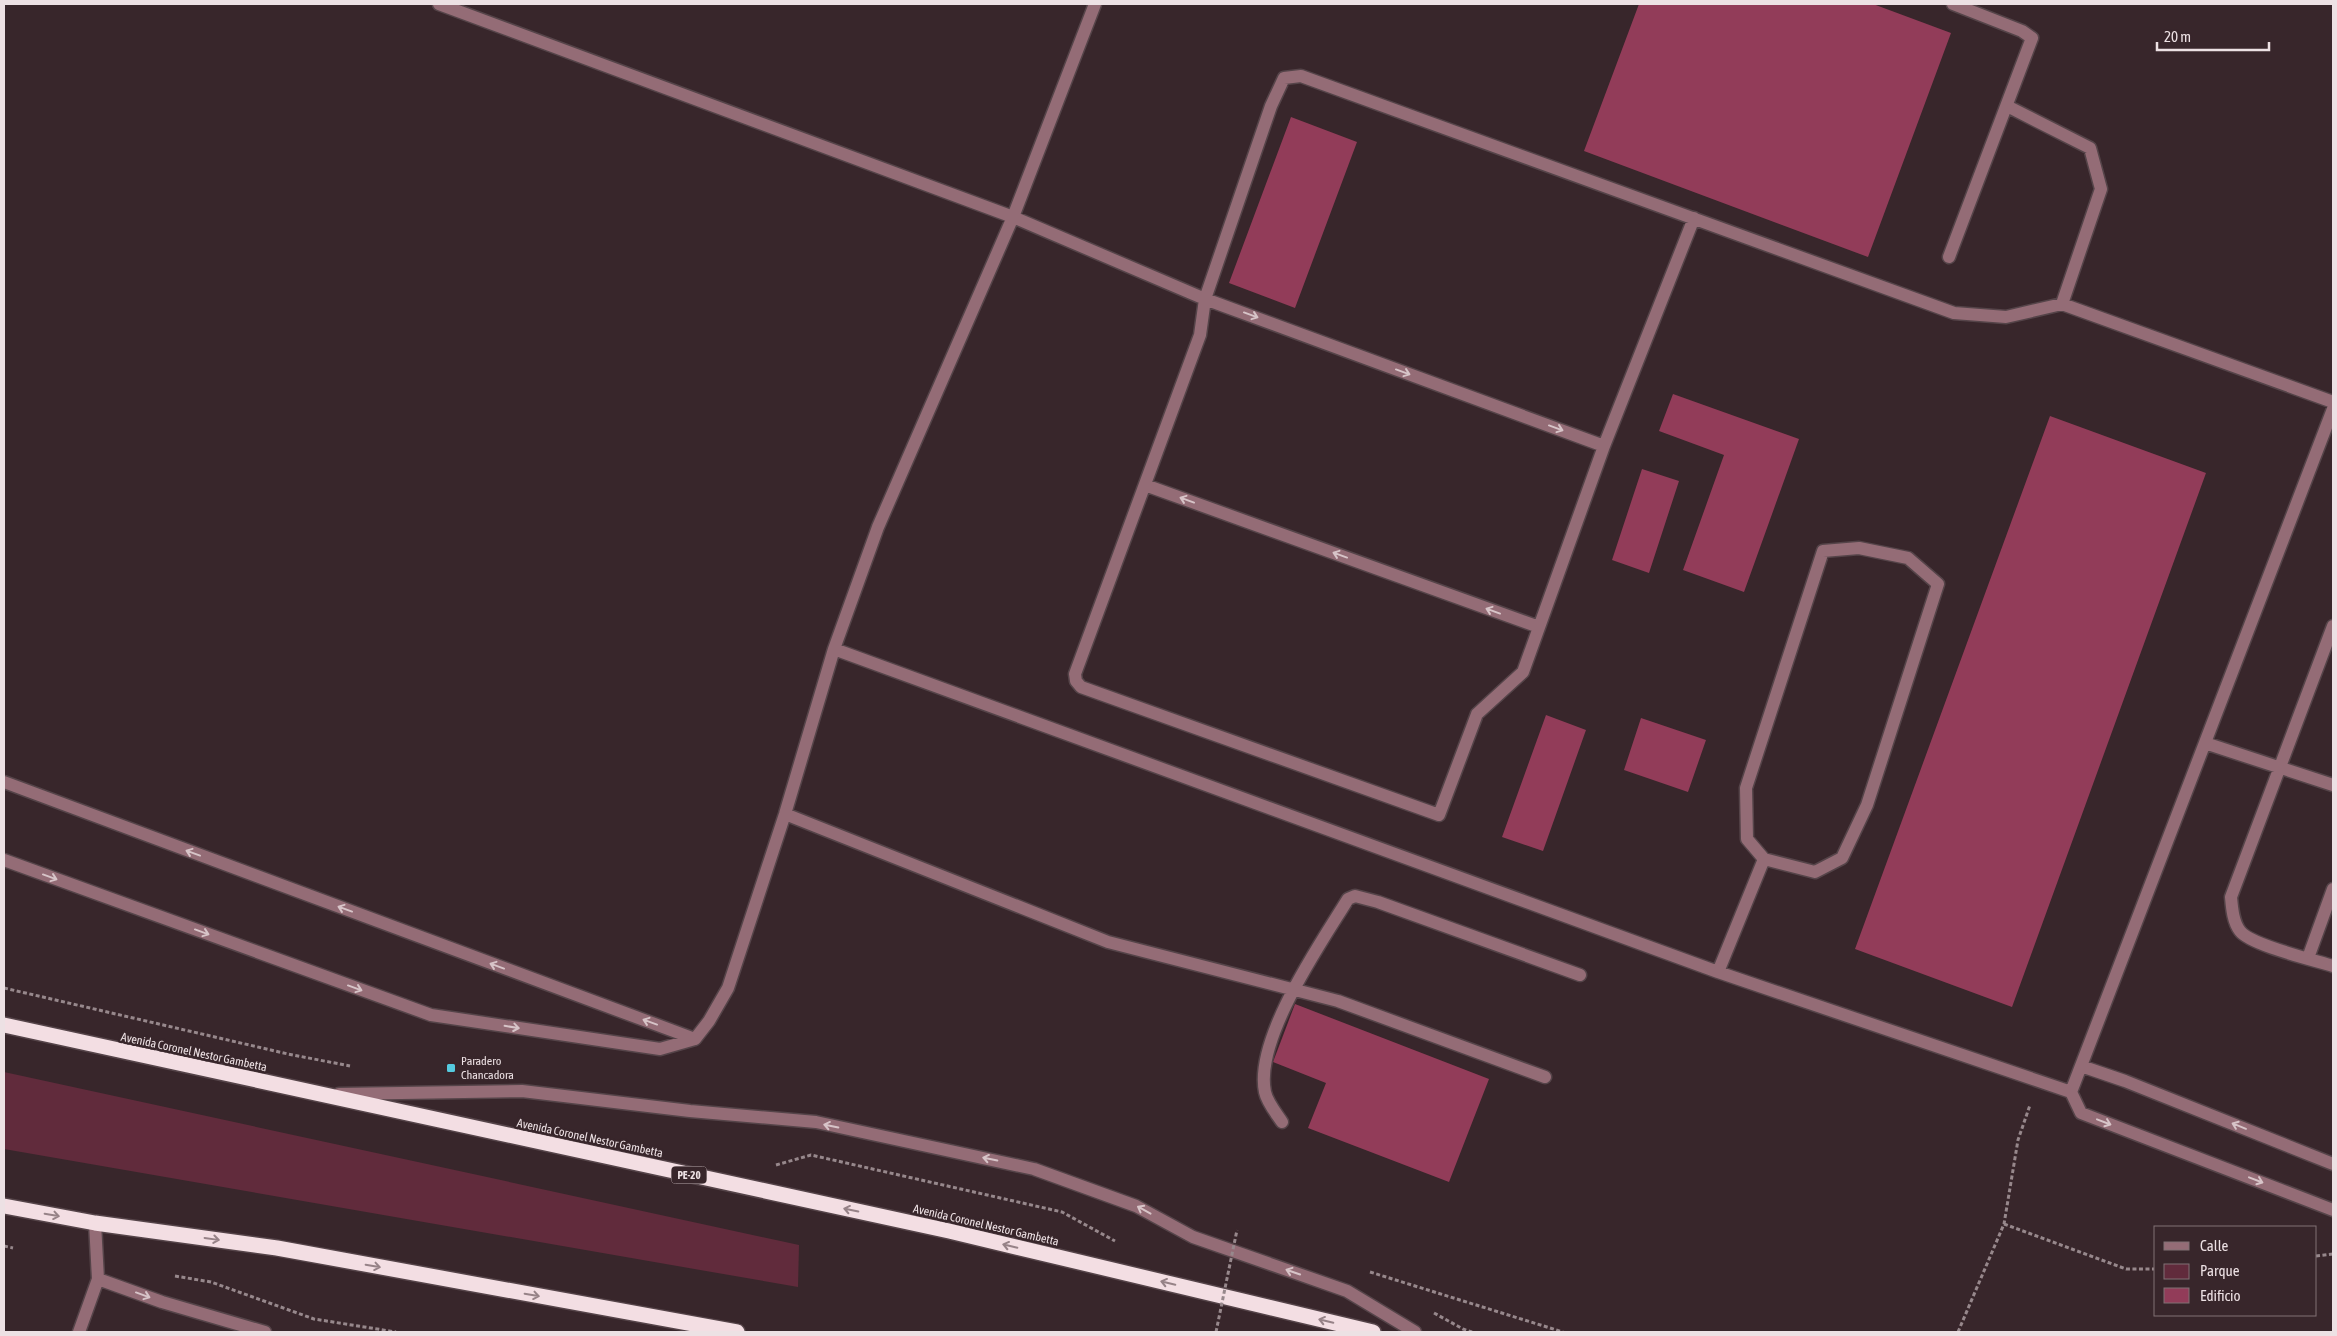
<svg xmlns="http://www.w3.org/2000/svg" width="2337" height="1336" font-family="'Asap Condensed',sans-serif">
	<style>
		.green { fill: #612b3c }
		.building { fill: #923c59 }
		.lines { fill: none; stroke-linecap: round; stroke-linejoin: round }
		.minor-casing { stroke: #554449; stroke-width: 15 }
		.highway-casing { stroke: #554449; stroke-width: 18 }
		.path { stroke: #97888c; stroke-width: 3; stroke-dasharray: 4 2.5; stroke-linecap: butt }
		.minor { stroke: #946c76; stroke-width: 12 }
		.highway { stroke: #f3dee3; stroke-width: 15 }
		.path-bridge { stroke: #97888c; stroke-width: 3; stroke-dasharray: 4 2.5; stroke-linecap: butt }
		.oneway { stroke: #d7c4c8 }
		.oneway2 { stroke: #968287 }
		.poi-dot { fill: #55cadf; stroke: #38262b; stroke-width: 2 }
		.labels { text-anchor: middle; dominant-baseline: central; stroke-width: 5; stroke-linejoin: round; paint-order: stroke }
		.shield { fill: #38262b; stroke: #b7a9ac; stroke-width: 1 }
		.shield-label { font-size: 11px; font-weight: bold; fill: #ede1e4 }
		.street-label { font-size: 12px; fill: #ede1e4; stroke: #38262b }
		.poi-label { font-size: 12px; fill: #ede1e4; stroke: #38262b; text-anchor: start }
	</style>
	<rect width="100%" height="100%" fill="#38262b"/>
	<path class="green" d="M4,1072L799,1245L798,1287L4,1149Z"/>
	<path class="building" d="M1639,4H1873L1951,33L1868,257L1584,151Z
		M1291,117L1357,142L1295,308L1229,283Z
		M1673,394L1799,439L1744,592L1683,570L1724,455L1659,431Z
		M2050,416L2206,473L2012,1007L1855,949Z
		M1642,469L1679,481L1649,573L1612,560Z
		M1546,715L1586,730L1543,851L1502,837Z
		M1641,718L1706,740L1688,792L1624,770Z
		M1295,1004L1489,1079L1449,1182L1308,1128L1326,1083L1273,1062Z"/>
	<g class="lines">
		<g class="minor-casing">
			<path id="minor" d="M439,4L1013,217L1205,299L1604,446
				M2007,106L2090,148L2101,189L2062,304
				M1694,218L1604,446L1523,672L1477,714L1439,815L1081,687L1076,681L1075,674L1200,335L1205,299L1271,106L1284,78L1301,76L1954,313L2006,317L2062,304L2333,402
				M1949,257L2032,38L2022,31L1953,4
				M2333,409L2071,1092L2081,1113L2333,1210
				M1145,485L1539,627
				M1859,548L1908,558L1938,584L1867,805L1842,858L1815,872L1764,859L1747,839L1746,788L1823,551Z
				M2333,626L2231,897C2232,908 2233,922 2240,931C2250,945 2314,960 2333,966
				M834,649L1718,972L2071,1092
				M2205,743L2333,785
				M4,782L695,1039
				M785,814L1108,942L1338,1001L1545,1077
				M4,860L431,1015L660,1049L695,1039L709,1021L728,988L785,814L834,649L878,527L1013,217L1095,4
				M2308,958L2333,889
				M1718,972L1764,859
				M2081,1066L2125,1081L2333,1164
				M339,1094L522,1091L690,1111L816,1122L1034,1169L1136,1206L1193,1237L1347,1291L1415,1332
				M1282,1122C1276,1113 1267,1102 1265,1092C1254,1039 1321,943 1348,899L1355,896L1378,902L1580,975
				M98,1279L162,1302L265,1332
				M79,1332L98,1279L95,1223"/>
		</g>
		<g class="highway-casing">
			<path id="highway" d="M4,1025L949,1231L1373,1332
				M4,1206L95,1223L277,1248L737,1332"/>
		</g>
		<path class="path" d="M4,988L288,1054L350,1066
			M776,1165L811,1155L1062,1212L1115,1241
			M2004,1224L2126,1269H2156
			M4,1246L13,1248
			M2316,1256L2333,1254
			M1370,1272L1563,1332
			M175,1276L211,1282L314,1319L396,1332
			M1434,1313L1463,1329L1472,1332
			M1958,1332L2004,1224L2018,1140L2030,1105"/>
		<use href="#minor" class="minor"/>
		<use href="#highway" class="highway"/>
		<path class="path-bridge" d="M1216,1332L1237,1230"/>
	</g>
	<defs><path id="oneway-shaft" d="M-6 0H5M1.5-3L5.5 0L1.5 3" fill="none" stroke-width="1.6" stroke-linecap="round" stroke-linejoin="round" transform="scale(1.25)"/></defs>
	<g class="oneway">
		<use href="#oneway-shaft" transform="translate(1251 315) rotate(20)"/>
		<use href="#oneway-shaft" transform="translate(1403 372) rotate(20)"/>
		<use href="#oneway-shaft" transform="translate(1556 428) rotate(20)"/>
		<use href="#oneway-shaft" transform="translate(1187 500) rotate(-160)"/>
		<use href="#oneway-shaft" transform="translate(1340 555) rotate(-160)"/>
		<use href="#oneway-shaft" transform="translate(1493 611) rotate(-160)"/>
		<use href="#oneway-shaft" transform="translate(193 853) rotate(-160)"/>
		<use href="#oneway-shaft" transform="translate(50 877) rotate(20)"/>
		<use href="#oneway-shaft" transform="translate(345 909) rotate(-160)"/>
		<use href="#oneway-shaft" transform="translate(202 932) rotate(20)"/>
		<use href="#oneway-shaft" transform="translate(497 966) rotate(-160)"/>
		<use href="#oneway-shaft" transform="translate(355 988) rotate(20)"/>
		<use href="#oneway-shaft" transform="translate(650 1022) rotate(-160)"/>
		<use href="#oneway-shaft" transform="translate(512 1027) rotate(9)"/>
		<use href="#oneway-shaft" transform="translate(2104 1122) rotate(21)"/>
		<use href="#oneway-shaft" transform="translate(831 1126) rotate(-168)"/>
		<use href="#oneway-shaft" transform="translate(2239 1126) rotate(-158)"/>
		<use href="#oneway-shaft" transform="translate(990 1159) rotate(-168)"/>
		<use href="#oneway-shaft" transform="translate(2256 1180) rotate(21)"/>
		<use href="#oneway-shaft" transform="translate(1144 1210) rotate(-151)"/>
		<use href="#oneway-shaft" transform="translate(1293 1272) rotate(-161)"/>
		<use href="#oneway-shaft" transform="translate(143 1295) rotate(20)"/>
	</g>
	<g class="oneway2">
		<use href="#oneway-shaft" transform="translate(851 1210) rotate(-168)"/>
		<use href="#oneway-shaft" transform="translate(52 1215) rotate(10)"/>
		<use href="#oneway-shaft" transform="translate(212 1239) rotate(8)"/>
		<use href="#oneway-shaft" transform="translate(1010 1246) rotate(-167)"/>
		<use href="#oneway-shaft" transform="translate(373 1266) rotate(10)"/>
		<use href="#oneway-shaft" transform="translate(1168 1283) rotate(-167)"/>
		<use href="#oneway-shaft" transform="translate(532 1295) rotate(10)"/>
		<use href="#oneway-shaft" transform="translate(1326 1321) rotate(-167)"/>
	</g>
	<rect class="poi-dot" x="446" y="1063" width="10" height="10" rx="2.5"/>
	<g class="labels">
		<rect class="shield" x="671.5" y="1166.5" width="35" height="17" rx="4"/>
		<g class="shield-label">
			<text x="689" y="1175">PE-20</text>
		</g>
		<g class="street-label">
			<text transform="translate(194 1052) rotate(12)">Avenida Coronel Nestor Gambetta</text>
			<text transform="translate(590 1138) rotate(12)">Avenida Coronel Nestor Gambetta</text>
			<text transform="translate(986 1225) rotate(13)">Avenida Coronel Nestor Gambetta</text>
		</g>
		<g class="poi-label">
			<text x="461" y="1061">Paradero<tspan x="461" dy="14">Chancadora</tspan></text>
		</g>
	</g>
	<rect width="2337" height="1336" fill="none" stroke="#ede1e4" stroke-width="10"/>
	<rect x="2154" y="1226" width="162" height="90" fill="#38262b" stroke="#807175"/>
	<rect x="2164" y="1242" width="25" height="8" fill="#946c76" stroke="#807175"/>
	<text x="2200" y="1251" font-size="15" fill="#ede1e4">Calle</text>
	<rect x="2164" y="1264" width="25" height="15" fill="#612b3c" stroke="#807175"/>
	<text x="2200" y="1276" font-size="15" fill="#ede1e4">Parque</text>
	<rect x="2164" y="1288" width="25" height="15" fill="#923c59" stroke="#807175"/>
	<text x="2200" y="1301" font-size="15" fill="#ede1e4">Edificio</text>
	<path d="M2157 42v8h112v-8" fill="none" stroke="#ede1e4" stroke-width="2.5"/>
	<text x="2164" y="42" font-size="15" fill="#ede1e4" stroke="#38262b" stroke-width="4" paint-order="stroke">20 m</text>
</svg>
